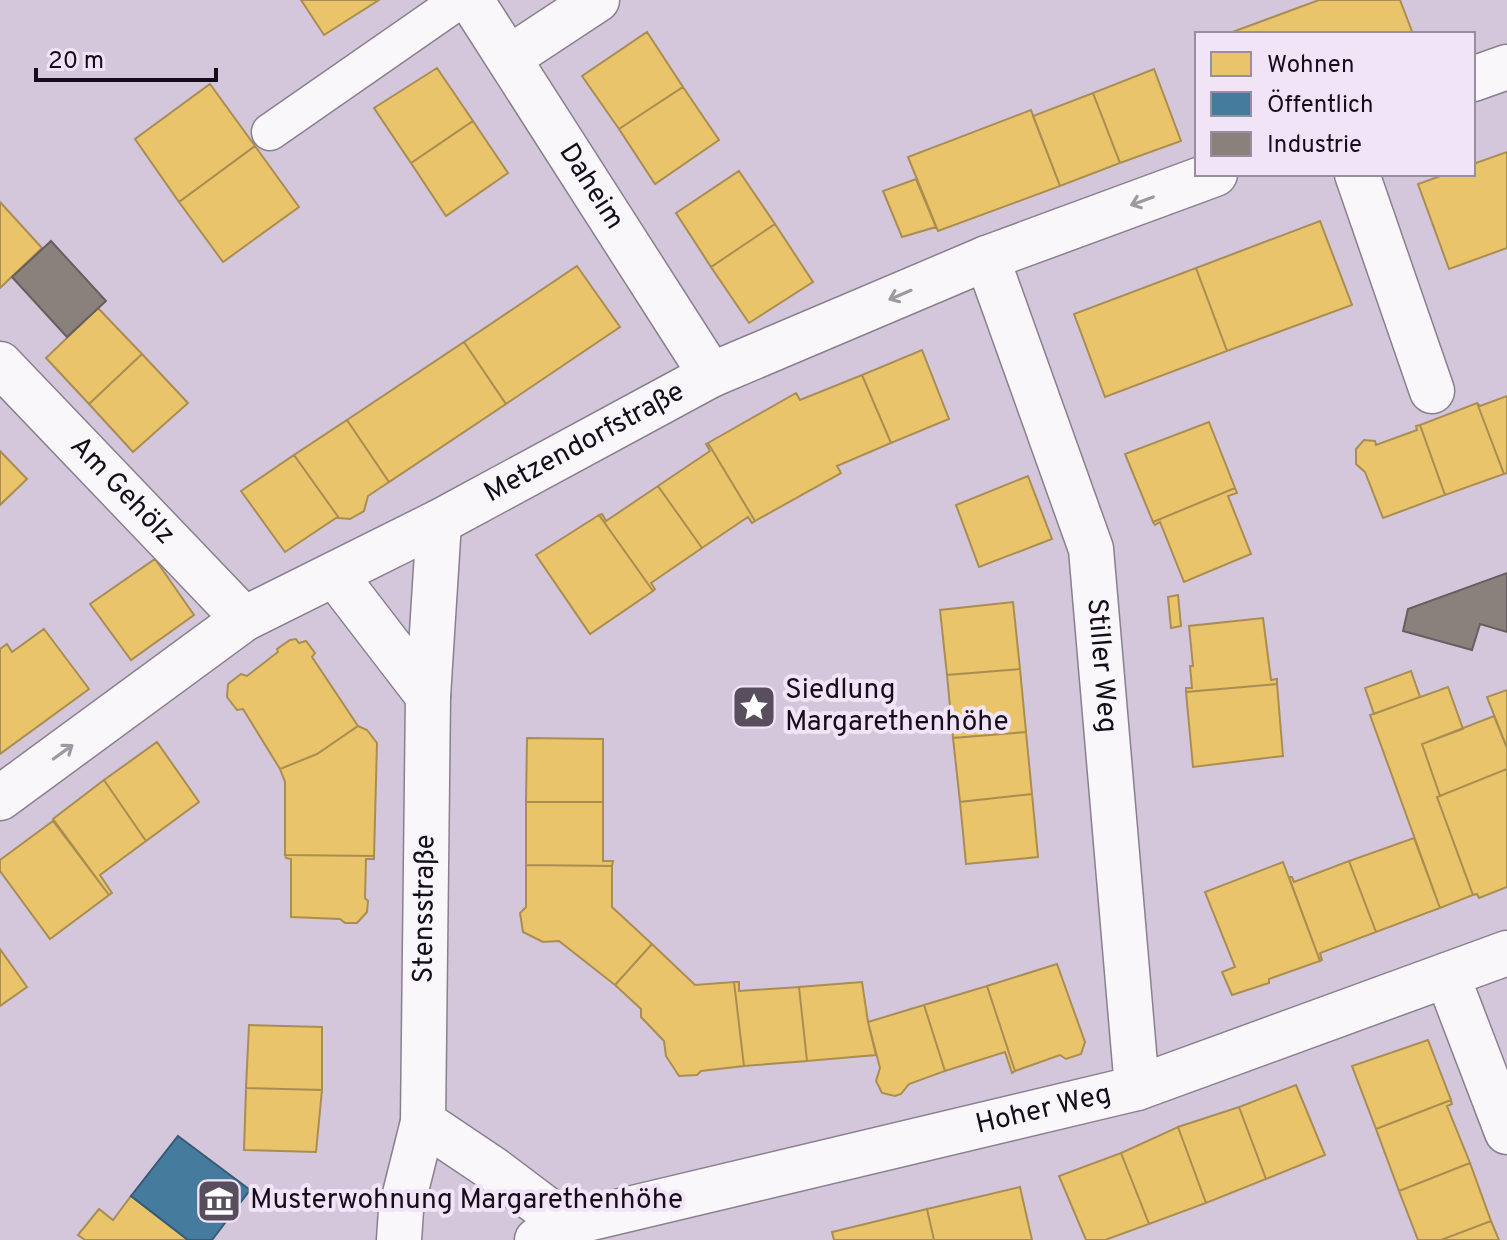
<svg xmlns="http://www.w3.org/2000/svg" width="1507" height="1240" font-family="Overpass,sans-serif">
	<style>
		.homes { fill: #e9c46a; stroke: #aa8d52; stroke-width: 2 }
		.public { fill: #457b9d; stroke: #375a76; stroke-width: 2 }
		.industry { fill: #8a817c; stroke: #675e5f; stroke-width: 2 }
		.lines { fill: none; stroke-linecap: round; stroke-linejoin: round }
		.service-casing { stroke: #89808e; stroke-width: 39 }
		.minor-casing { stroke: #89808e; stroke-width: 47 }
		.service { stroke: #f9f7fa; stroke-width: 36 }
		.minor { stroke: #f9f7fa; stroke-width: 44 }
		.oneway { stroke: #9e99a0 }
		.labels { text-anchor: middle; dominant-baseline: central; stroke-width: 8; stroke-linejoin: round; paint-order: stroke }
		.street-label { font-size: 28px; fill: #160d1a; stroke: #f1e4f7 }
		.poi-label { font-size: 28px; fill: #160d1a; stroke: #f1e4f7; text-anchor: start }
	</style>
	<rect width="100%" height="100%" fill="#d4c7db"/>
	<path class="homes" d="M301,0H379L324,35Z
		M1319,0H1400L1413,34H1227Z
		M647,32L683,87L619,129L582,76Z
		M437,68L473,121L411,163L374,108Z
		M1154,69L1181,141L1120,163L1093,93Z
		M210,84L255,146L179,202L135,139Z
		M683,87L719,140L655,184L619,129Z
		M1093,93L1120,163L1060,186L1033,116Z
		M1031,110L1060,186L938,231L908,157Z
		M473,121L508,173L446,216L411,163Z
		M255,146L299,207L223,262L179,202Z
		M1507,152V248L1449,269L1418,184L1446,174H1473V164Z
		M739,171L775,224L711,267L676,213Z
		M916,179L936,227L902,237L883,191Z
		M0,202L42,248L0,288Z
		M1320,221L1352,305L1227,351L1196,268Z
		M775,224L813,282L749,323L711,267Z
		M577,266L620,327L506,404L464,342Z
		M1196,268L1227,351L1105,397L1074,314Z
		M98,308L142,354L89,404L46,358Z
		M464,342L506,404L389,482L347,420Z
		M922,350L949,419L891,443L862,375Z
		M142,354L188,403L133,452L89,404Z
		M862,375L891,443L837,466L841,473L755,521L708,443L796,393L800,400Z
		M1507,396V473L1504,474L1477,403L1480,406Z
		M1477,403L1504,474L1445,495L1420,425Z
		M347,420L389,482L368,496L364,511L350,519L339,518L294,455Z
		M1209,422L1235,488L1153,522L1125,454Z
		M1420,425L1445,495L1383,518L1365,472L1356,464V449L1364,440L1375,441L1376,445L1417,430L1416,426Z
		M708,443L755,521L752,523L748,517L702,548L658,486L710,451L706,444Z
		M0,451L27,479L0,505Z
		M294,455L339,518H336L285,552L241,491Z
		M1028,476L1052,539L979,567L956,505Z
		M658,486L702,548L651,583L655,589L653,591L599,515L602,514L606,521Z
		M1235,488L1237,493L1228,496L1251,554L1184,582L1160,522L1155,525L1153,522Z
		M599,515L653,591L590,634L536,555Z
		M155,559L194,615L131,660L90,604Z
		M1178,595L1181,626L1171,628L1168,597Z
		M1013,602L1020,669L947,675L940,610Z
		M1263,618L1271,680L1277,679V684L1186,692V688H1192L1190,666H1193L1189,626Z
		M44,629L89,689L0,754V649L7,644L12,652Z
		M296,639L299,643L306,641L315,653L312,657L358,726L317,754L280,769L243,709L237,710L227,697L228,684L241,674L247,676L278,652L277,649L290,640Z
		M1020,669L1026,732L953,738L947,675Z
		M1411,671L1420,697L1374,714L1365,688Z
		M1277,684L1283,756L1193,767L1186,692Z
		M1448,687L1463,729L1422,744L1440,796L1437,797L1473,895L1440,908L1370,715Z
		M1507,690V748L1487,697Z
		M1494,716L1507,748V769L1440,796L1422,744Z
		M358,726L367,730L377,743L374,856L285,855V782L280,769L317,754Z
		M1026,732L1032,794L960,802L953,738Z
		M527,738L603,739V802H526Z
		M157,742L199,802L146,841L104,780Z
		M1507,769V887L1479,898L1477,894L1473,895L1437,797Z
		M104,780L146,841L100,875L112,893L109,895L53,819Z
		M1032,794L1038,857L966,864L960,802Z
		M526,802H603V861H613L612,866L526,865Z
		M53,821L109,895L50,939L0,871V860Z
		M1414,838L1440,908L1376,932L1349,861Z
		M285,855L374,856V859H366L365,898L368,901L367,912L357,923H345L340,919L291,917V859L286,858Z
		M1349,861L1376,932L1320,953L1322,960L1320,961L1289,877H1292L1294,882Z
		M1283,862L1320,961L1269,979V983L1232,995L1222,972L1235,967L1205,892Z
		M526,865L612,866V907L652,944L615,985L559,941L543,942L523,932L520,913L526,907Z
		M652,944L695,985L734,982L744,1066L701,1071L697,1075L679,1076L666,1056L664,1041L641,1017V1009L615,985Z
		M0,949L27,987L0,1006Z
		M1057,964L1085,1042L1081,1054L1066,1059L1060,1055L1015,1071L987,986Z
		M734,982H739V991L799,987L807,1061L744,1066Z
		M862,982L868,1022L876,1055L807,1061L799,987Z
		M987,986L1015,1071L1012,1073L1005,1052L945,1071L924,1005Z
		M924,1005L945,1071L909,1084L901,1094L895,1096L882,1093L876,1081L880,1068L868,1022Z
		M249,1025L322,1027V1090L246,1088Z
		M1428,1040L1451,1100L1376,1129L1352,1066Z
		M1296,1085L1325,1155L1266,1179L1239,1107Z
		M246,1088L322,1090L316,1152L244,1150Z
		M1451,1100L1452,1104L1447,1106L1470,1163L1399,1191L1376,1129Z
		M1239,1107L1266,1179L1206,1203L1178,1127Z
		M1178,1127L1206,1203L1149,1224L1121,1153Z
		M1121,1153L1149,1224L1105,1240H1086L1059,1176Z
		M1470,1163L1491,1221L1441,1240H1418L1399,1191Z
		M1020,1187L1032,1240H934L927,1209Z
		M131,1196L188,1240H85L78,1235L99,1209L113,1220Z
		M927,1209L934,1240H834L832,1232Z
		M1491,1221L1499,1240H1441Z"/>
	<path class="public" d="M178,1136L250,1190L212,1240H188L131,1196Z"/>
	<path class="industry" d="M51,241L106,301L67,337L12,277Z
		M1507,573V632L1480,624L1472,650L1403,631L1408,609Z"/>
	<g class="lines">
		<g class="service-casing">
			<path id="service" d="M270,132L460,0"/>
		</g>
		<g class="minor-casing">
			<g id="minor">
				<path id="s1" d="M471,0L711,375"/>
				<path d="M509,58L597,0"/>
				<path d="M1473,79L1507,67"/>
				<path d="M1357,174L1432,391"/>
				<path id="s2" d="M987,258L1091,549L1137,1088"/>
				<path id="s3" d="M0,364L244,619"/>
				<path d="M335,575L428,696"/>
				<path id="s4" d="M0,798L244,619L439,522L711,375L987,258L1215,174"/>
				<path d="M1447,975L1507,1132"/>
				<path d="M423,1122L493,1169L566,1224"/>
				<path id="s5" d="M399,1240L401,1210L423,1122L428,696L439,522"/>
				<path id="s6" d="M537,1240L566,1224L1137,1088L1507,953"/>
			</g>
		</g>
		<use href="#service" class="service"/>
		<use href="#minor" class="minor"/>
	</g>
	<defs><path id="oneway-shaft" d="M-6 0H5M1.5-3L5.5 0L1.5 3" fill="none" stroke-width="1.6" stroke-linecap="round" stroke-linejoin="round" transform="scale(2)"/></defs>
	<g class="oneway">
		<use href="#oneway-shaft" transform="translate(1142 201) rotate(160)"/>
		<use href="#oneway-shaft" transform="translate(900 295) rotate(157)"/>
		<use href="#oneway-shaft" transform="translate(63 752) rotate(-36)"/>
	</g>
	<defs>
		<g id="sight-square" transform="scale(2.3)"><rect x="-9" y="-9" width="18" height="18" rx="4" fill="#584e5e" stroke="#f1e4f7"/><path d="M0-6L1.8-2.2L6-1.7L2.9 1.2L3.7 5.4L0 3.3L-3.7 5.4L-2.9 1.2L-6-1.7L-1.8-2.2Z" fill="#fff"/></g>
		<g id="museum-square" transform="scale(2.3)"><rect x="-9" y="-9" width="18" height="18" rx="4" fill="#584e5e" stroke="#f1e4f7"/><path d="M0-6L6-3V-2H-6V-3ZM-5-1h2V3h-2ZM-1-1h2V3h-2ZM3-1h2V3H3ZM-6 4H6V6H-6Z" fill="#fff"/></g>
	</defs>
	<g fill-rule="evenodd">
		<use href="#sight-square" x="754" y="707"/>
		<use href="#museum-square" x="219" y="1201"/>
	</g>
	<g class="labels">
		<g class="street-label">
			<text stroke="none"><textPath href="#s1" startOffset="222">Daheim</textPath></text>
			<text stroke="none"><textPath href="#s4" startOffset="686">Metzendorfstraße</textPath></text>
			<text stroke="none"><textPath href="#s3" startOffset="176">Am Gehölz</textPath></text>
			<text stroke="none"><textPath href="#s2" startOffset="426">Stiller Weg</textPath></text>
			<text stroke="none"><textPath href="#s5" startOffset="334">Stensstraße</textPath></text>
			<text stroke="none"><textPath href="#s6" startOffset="524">Hoher Weg</textPath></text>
		</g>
		<g class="poi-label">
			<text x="785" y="691">Siedlung<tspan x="785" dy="32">Margarethenhöhe</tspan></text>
			<text x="250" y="1201">Musterwohnung Margarethenhöhe</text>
		</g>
	</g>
	<rect x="1195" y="32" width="280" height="144" fill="#f1e4f7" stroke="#998e9f" stroke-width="2"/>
	<rect x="1211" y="52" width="40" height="24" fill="#e9c46a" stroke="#998e9f" stroke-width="2"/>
	<text x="1267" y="72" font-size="24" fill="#160d1a">Wohnen</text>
	<rect x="1211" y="92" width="40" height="24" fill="#457b9d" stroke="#998e9f" stroke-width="2"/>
	<text x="1267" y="112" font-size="24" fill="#160d1a">Öffentlich</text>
	<rect x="1211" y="132" width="40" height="24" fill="#8a817c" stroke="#998e9f" stroke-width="2"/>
	<text x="1267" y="152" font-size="24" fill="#160d1a">Industrie</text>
	<path d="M36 68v12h180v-12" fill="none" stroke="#160d1a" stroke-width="4"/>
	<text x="48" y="68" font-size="24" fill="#160d1a" stroke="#f1e4f7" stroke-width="6" paint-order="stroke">20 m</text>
</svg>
